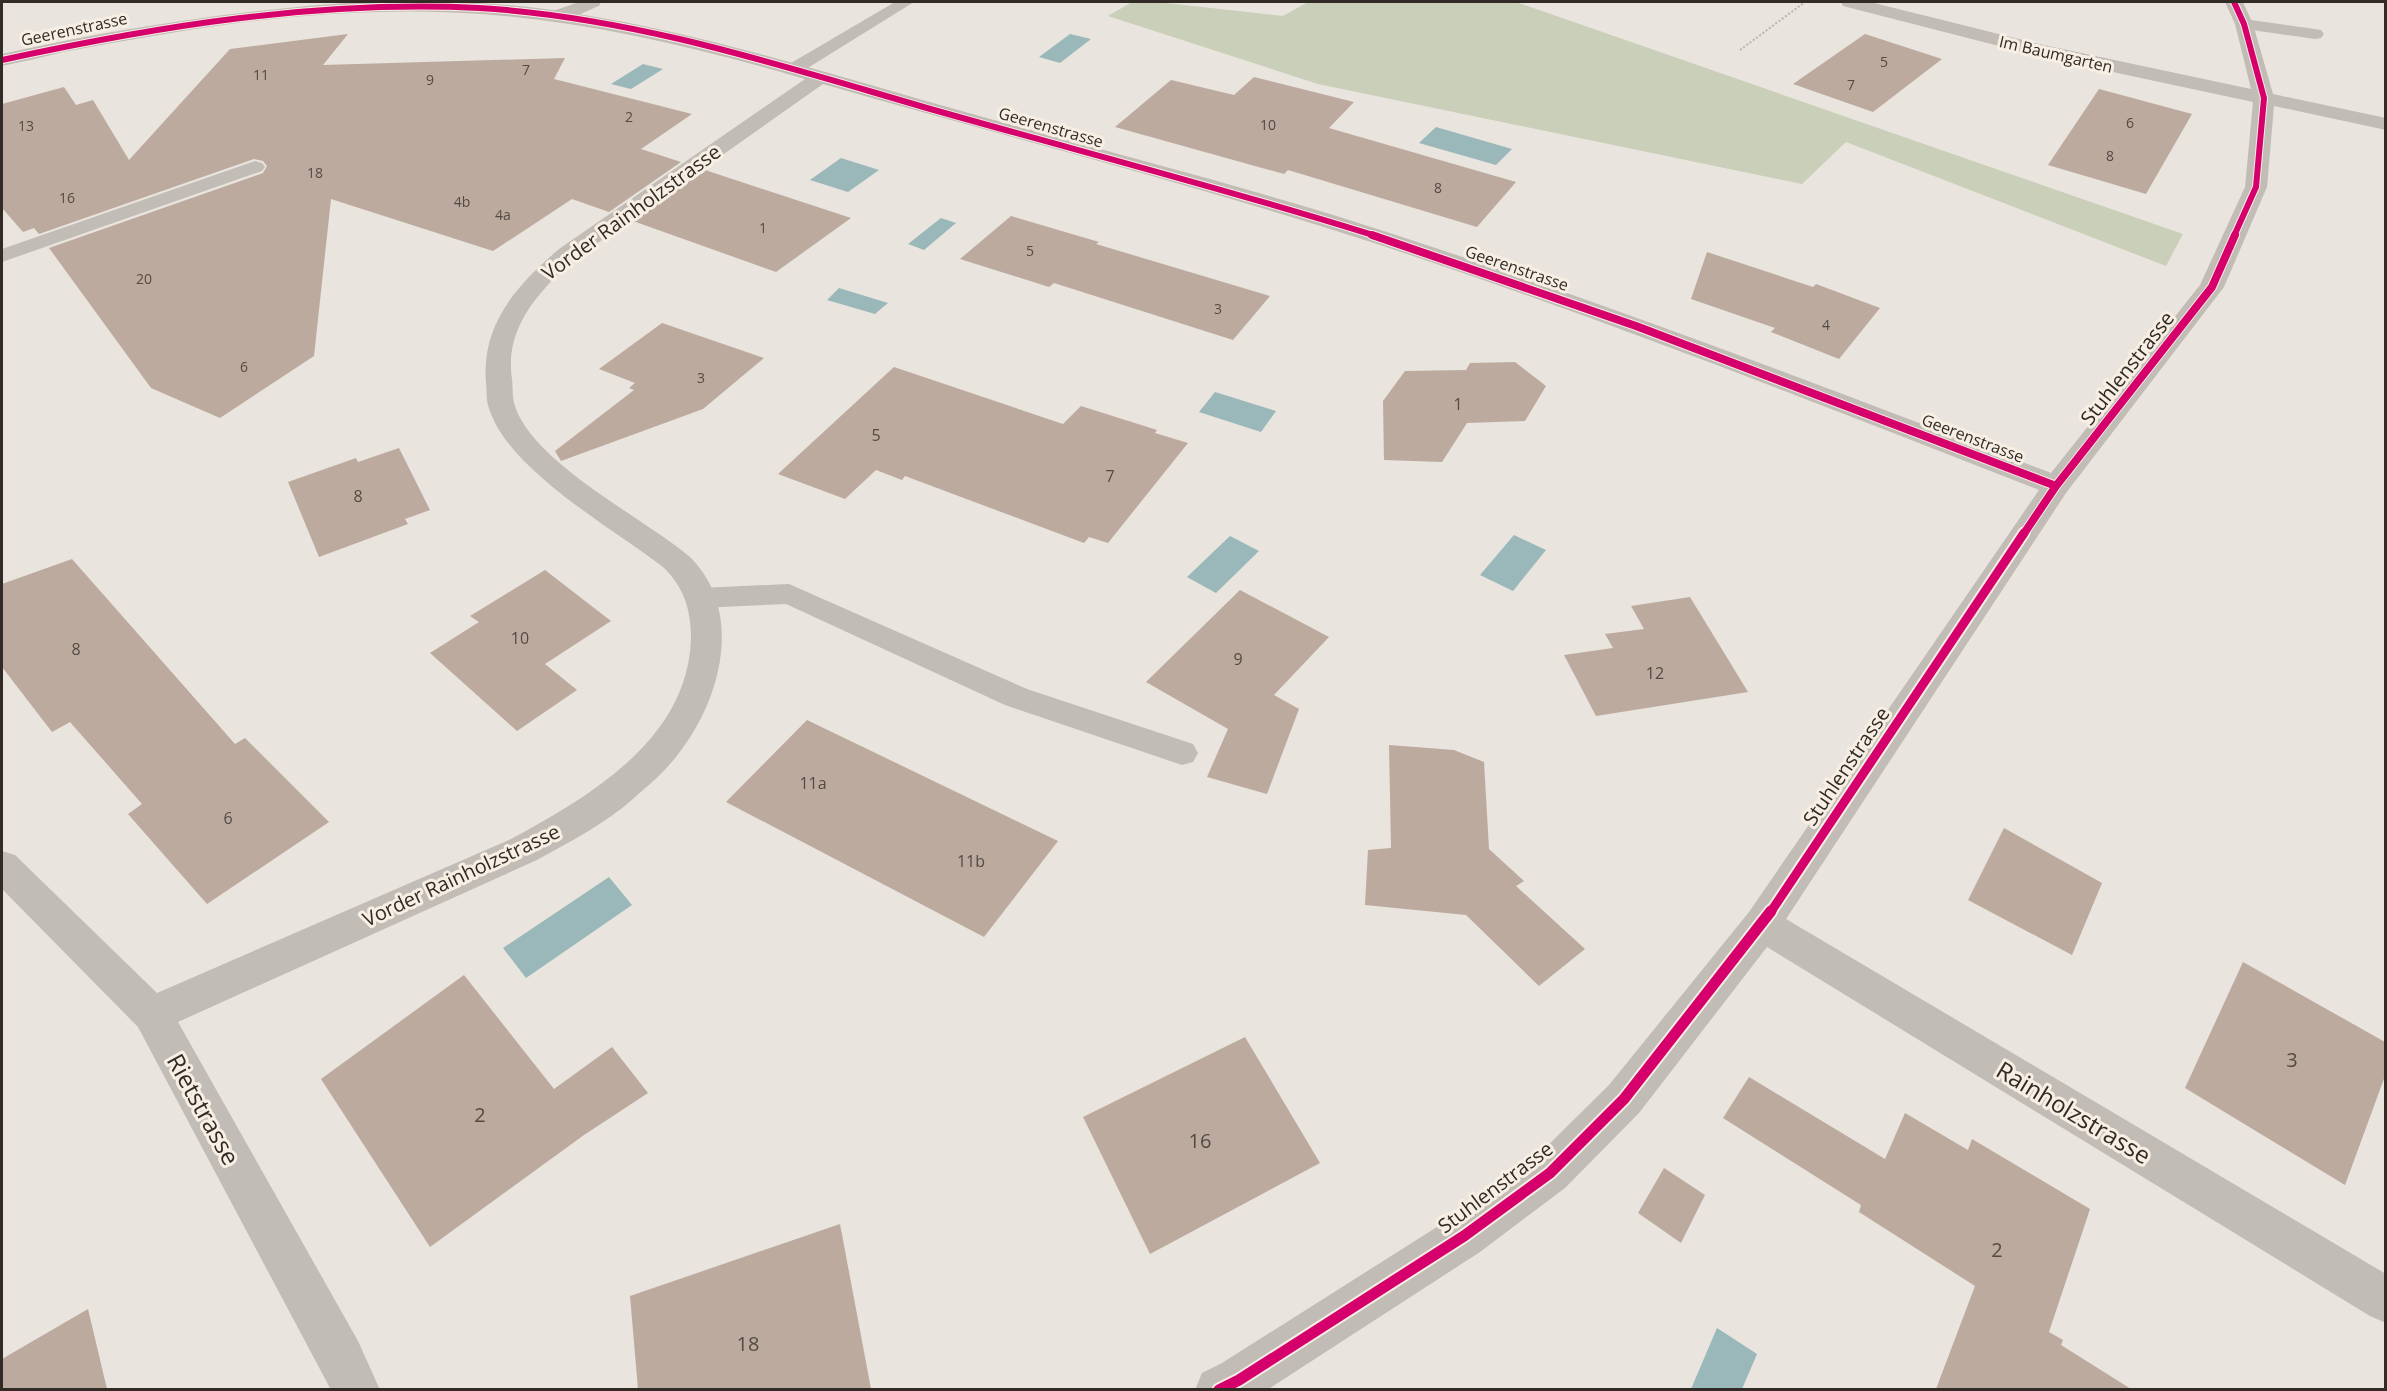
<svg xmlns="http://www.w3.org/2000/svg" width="2387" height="1391" font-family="'Open Sans',sans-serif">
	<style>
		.green { fill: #c9cfb8 }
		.water { fill: #9ab7b9 }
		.building { fill: #bcaa9f }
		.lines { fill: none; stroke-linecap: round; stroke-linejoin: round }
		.path { stroke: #bbb5af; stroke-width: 2; stroke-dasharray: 2 2; stroke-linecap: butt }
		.lane { fill: #c2bcb6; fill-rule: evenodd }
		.street { fill: #c2bcb6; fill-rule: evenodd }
		.cycleway-far3-casing { stroke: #f7efe3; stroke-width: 8 }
		.cycleway-far2-casing { stroke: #f7efe3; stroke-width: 10 }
		.cycleway-far1-casing { stroke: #f7efe3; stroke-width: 13 }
		.cycleway-casing { stroke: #f7efe3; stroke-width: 15 }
		.cycleway-far3 { stroke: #d6006c; stroke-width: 6 }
		.cycleway-far2 { stroke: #d6006c; stroke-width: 8 }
		.cycleway-far1 { stroke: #d6006c; stroke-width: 9 }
		.cycleway { stroke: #d6006c; stroke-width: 11 }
		.labels { text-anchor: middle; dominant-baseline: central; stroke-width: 6; stroke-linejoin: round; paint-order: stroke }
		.far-number-label { font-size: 14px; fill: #544a44 }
		.far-street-label { font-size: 16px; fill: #322a25; stroke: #f7efe3 }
		.number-label { font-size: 16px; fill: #544a44 }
		.street-label { font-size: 20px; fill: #322a25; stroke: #f7efe3 }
		.near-number-label { font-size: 20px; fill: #544a44 }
		.near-street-label { font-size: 24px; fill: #322a25; stroke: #f7efe3 }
	</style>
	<rect width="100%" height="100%" fill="#e9e4dd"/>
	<path class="green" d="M1132,2H1157L1283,16L1308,2H1516L2183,234L2166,266L1846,142L1802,184L1318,84L1108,16Z"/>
	<path class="water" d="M1070,34L1091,39L1060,63L1039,57Z
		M643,64L663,69L631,89L611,84Z
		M1436,127L1512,149L1496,165L1419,143Z
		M841,158L879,170L848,192L810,180Z
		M941,218L956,223L924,250L908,244Z
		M839,288L888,303L875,314L827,300Z
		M1215,392L1276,411L1261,432L1199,412Z
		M1514,535L1546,550L1513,591L1480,575Z
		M1230,536L1259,551L1216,593L1187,577Z
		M609,877L632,905L526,978L503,948Z
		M1717,1328L1757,1354L1742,1389H1691Z"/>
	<path class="building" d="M348,34L323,65L565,58L554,79L692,114L641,149L681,162L609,212L572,199L493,251L331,199L314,356L220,418L151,388L49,248L263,173L267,166L263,161L254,159L39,234L34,228L23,232L2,208V104L64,87L76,105L93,100L129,160L230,49Z
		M1865,34L1942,59L1873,112L1793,84Z
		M1254,77L1354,102L1329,128L1516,182L1477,227L1288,170L1284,174L1115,127L1171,80L1234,95Z
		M2099,89L2192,114L2146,194L2048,165Z
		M705,170L851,218L776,272L633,221Z
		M1011,216L1099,242L1096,244L1270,296L1233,340L1054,283L1049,287L960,259Z
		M1707,252L1813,287L1816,284L1880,308L1839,359L1771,332L1775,328L1691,299Z
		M662,323L764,358L703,409L561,461L555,451L634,390L629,388L635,383L599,369Z
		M1515,362L1546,386L1525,421L1467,423L1442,462L1384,460L1383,401L1405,371L1466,370L1470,363Z
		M894,367L1063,424L1081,406L1157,430L1155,433L1188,443L1108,543L1089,537L1084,543L905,476L902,480L876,470L845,499L778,474Z
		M399,448L430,510L405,519L408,524L319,557L288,482L356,458L358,462Z
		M72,559L235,744L245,738L329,822L207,904L128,814L142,804L70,722L52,732L2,667V584Z
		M545,570L611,621L545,664L577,690L517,731L430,653L479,622L470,616Z
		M1240,590L1329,637L1274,695L1299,709L1267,794L1207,777L1228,729L1146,682Z
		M1690,597L1748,692L1596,716L1564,655L1613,648L1605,634L1644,629L1631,606Z
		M807,720L1058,841L984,937L726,802Z
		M1389,745L1454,750L1484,762L1489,849L1524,881L1516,886L1585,949L1539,986L1466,915L1365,905L1368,850L1391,848Z
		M2004,828L2102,883L2072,955L1968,900Z
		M2243,962L2385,1042V1076L2345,1185L2185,1088Z
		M464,975L554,1089L612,1047L648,1093L584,1135L430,1247L321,1079Z
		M1245,1037L1320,1163L1150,1254L1083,1117Z
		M1749,1077L1885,1159L1905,1113L1968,1150L1972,1139L2090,1209L2049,1332L2063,1340L2061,1345L2131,1389H1936L1975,1286L1859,1212L1861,1205L1723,1118Z
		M1664,1168L1705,1195L1681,1243L1638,1213Z
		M840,1224L871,1389H638L630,1296Z
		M88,1309L107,1389H2V1359Z"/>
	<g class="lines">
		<path class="path" d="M1740,50L1805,2"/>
		<path class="lane" d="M579,2H601L599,6C586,11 567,22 553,19L550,15L553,11Z
			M895,2H914L798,74H786L783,70L786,66Z
			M2244,19L2315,29L2321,30L2324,34L2321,38L2315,39L2238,28L2235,24L2238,20Z
			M255,161L262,163L265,167L262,171L2,262V249Z
			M789,584L1027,689L1193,744L1198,753L1193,762L1182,765L1005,705L786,604L700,608L690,605L686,598L690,591L700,588Z"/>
		<path class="street" d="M359,2C421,1 483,1 545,9C695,29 838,77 983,117C1120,155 1258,190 1393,234C1615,306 1832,390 2051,473L2200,285L2245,187L2253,102L2038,56L1843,6L1841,2H1870L2039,44L2251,89L2235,24L2225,2H2243L2253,24L2273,94L2386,118V130L2274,106L2267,187L2224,287L2066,493L1786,919L2386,1274V1323L2370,1316L1767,947L1639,1113L1565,1188L1480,1252L1267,1390H1195L1202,1373L1222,1363L1448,1220L1535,1158L1609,1085L1749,912L2039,490C1819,404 1599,317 1374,243C1193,184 1007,137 823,84L575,259C540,290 504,327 512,379C513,388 512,397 515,406C533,463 644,518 690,557C748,615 718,710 670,764C659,777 645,788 633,799C605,824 569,842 537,860L178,1022L358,1341L380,1390H331L138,1027L2,889V851L15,855L157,993L511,839C590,796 689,739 691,637C691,609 683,586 663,567C613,528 505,469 488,405C486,398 487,390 486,383C481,324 517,285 559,249L805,79C699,48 591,22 481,14C401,8 317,13 237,23C179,31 121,41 63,52C43,57 22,62 2,66V54C120,28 238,10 359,2Z"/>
		<g class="cycleway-far3-casing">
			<path id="cycleway-far3" d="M2234,2L2244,24L2264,98L2256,187L2234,236
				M2,60C158,26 318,0 479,8C635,17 785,67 934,110C1082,152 1230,190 1376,236"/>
		</g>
		<g class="cycleway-far2-casing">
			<path id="cycleway-far2" d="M1372,235L1636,326L2056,486
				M2023,535L2056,486L2212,287L2235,235"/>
		</g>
		<g class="cycleway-far1-casing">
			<path id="cycleway-far1" d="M1770,913L2024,533"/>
		</g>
		<g class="cycleway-casing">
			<path id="cycleway" d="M1219,1390L1239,1380L1464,1236L1550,1173L1624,1099L1771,911"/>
		</g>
		<use href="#cycleway-far3" class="cycleway-far3"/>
		<use href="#cycleway-far2" class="cycleway-far2"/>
		<use href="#cycleway-far1" class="cycleway-far1"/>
		<use href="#cycleway" class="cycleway"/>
	</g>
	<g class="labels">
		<g class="far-number-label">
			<text x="1884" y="61">5</text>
			<text x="526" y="69">7</text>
			<text x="261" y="74">11</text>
			<text x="430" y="79">9</text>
			<text x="1851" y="84">7</text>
			<text x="629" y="116">2</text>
			<text x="2130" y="122">6</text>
			<text x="1268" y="124">10</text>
			<text x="26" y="125">13</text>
			<text x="2110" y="155">8</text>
			<text x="315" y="172">18</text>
			<text x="1438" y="187">8</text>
			<text x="67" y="197">16</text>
			<text x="462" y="201">4b</text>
			<text x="503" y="214">4a</text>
			<text x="763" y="227">1</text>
			<text x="1030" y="250">5</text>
			<text x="144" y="278">20</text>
			<text x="1218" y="308">3</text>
			<text x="1826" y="324">4</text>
			<text x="244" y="366">6</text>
			<text x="701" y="377">3</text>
		</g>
		<g class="far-street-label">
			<text transform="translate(74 29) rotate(-12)">Geerenstrasse</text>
			<text transform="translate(2056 54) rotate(13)">Im Baumgarten</text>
			<text transform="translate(1051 127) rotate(16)">Geerenstrasse</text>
			<text transform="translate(1517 268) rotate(19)">Geerenstrasse</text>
			<text transform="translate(1973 438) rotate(21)">Geerenstrasse</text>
		</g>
		<g class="number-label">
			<text x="1458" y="404">1</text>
			<text x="876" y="435">5</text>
			<text x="1110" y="476">7</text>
			<text x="358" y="496">8</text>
			<text x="520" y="638">10</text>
			<text x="76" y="649">8</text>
			<text x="1238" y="659">9</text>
			<text x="1655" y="673">12</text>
			<text x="813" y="783">11a</text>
			<text x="228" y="818">6</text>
			<text x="971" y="861">11b</text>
		</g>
		<g class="street-label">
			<text transform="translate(631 212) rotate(-36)">Vorder Rainholzstrasse</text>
			<text transform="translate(2127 368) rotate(-52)">Stuhlenstrasse</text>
			<text transform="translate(1846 766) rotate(-56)">Stuhlenstrasse</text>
			<text transform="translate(461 875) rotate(-25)">Vorder Rainholzstrasse</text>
			<text transform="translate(1495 1187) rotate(-37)">Stuhlenstrasse</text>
		</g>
		<g class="near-number-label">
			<text x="2292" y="1059">3</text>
			<text x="480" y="1114">2</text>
			<text x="1200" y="1140">16</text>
			<text x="1997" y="1249">2</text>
			<text x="748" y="1343">18</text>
		</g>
		<g class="near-street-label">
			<text transform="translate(204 1109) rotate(61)">Rietstrasse</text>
			<text transform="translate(2074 1112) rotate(31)">Rainholzstrasse</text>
		</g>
	</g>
	<rect width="2387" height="1391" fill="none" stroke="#322a25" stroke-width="6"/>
</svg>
